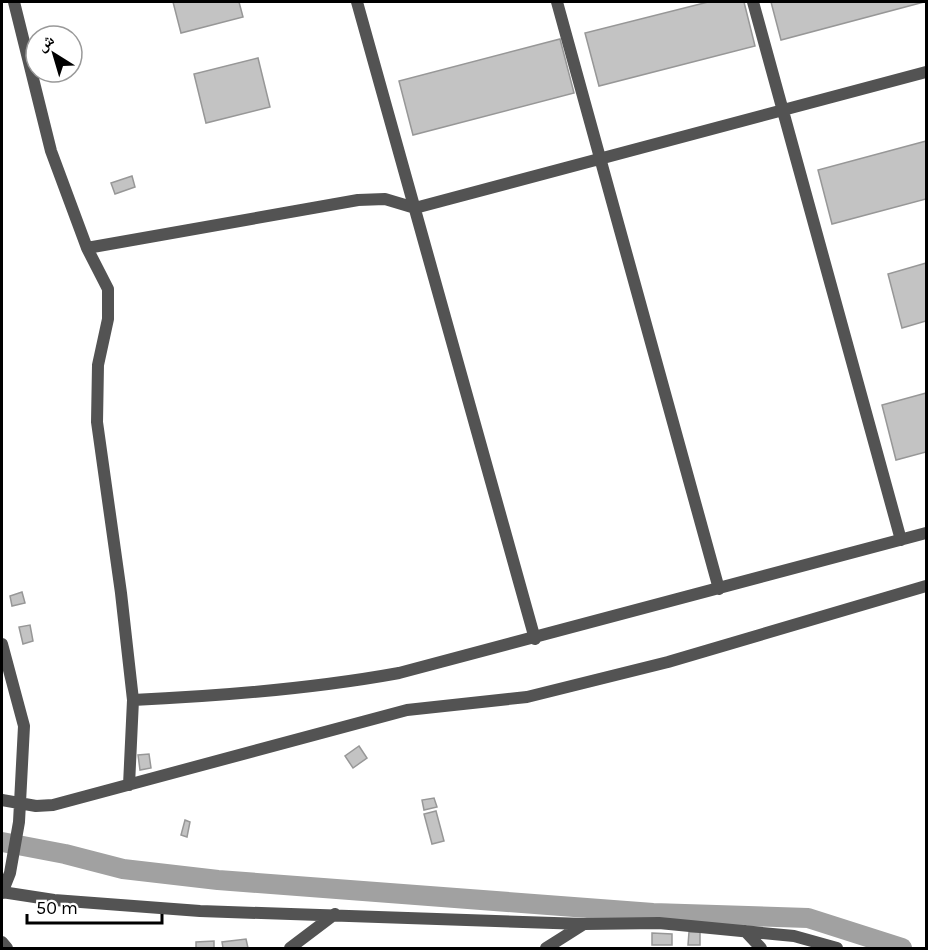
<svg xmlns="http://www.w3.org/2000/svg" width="928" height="950" font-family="Karla,'Noto Naskh Arabic',sans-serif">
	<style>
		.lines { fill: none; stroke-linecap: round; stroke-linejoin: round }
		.canal { stroke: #a1a1a1; stroke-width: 20 }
		.building { fill: #c3c3c3; stroke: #979797; stroke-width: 1.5 }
		.street { stroke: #535353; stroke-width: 12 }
	</style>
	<rect width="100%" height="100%" fill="#fff"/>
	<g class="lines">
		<path class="canal" d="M2,842L65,854L123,869L218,880L653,913L808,918L902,948"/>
	</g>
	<path class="building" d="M173,2H239L243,17L181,33Z
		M708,2H744L755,46L599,86L585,33Z
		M771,2H924L781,40Z
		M560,39L574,93L413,135L399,81Z
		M258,58L270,107L206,123L194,74Z
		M926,141V199L832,224L818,170Z
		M132,176L135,187L115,194L111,183Z
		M926,263V321L902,328L888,274Z
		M926,393V452L896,460L882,405Z
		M22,592L25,603L12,606L10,596Z
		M30,625L33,641L23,644L19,627Z
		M359,746L367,758L353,768L345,756Z
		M149,754L151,768L140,770L138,755Z
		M434,798L437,807L424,810L422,800Z
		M436,811L444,841L432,844L424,814Z
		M185,820L190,822L187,837L181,835Z
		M689,932H700V945H688Z
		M652,933L672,934V945H652Z
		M246,939L248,948H223L222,942Z
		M214,941V948H196V942Z"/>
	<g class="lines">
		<path class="street" d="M14,2L51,151L87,248L108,289V319L98,365L97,422L121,593L133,700L129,785
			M357,2L535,639
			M557,2L719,589
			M753,2L901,540
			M87,248L358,200L385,199L415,208L926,72
			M2,644L24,726L19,822L10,873L2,893
			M133,700C222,696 311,689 399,673L926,533
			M2,800L36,806L53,805L407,710L527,697L668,662L926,586
			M2,892L54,900L200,911L584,924L659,923L794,936L837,948
			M745,931L761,948
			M2,942L7,948
			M290,948L335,914
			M546,948L584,924"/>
	</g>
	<rect width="928" height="950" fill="none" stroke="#000000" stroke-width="6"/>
	<g transform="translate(54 54) rotate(323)"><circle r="28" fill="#ffffff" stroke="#999999" stroke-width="1.5"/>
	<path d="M0-4.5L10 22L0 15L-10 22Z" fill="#000000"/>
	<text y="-9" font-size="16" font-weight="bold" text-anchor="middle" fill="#000000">ش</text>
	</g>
	<path d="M27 914v9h135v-9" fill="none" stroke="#000000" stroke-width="3"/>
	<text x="36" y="914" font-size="18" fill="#000000" stroke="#ffffff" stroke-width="4.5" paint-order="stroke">50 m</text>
</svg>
